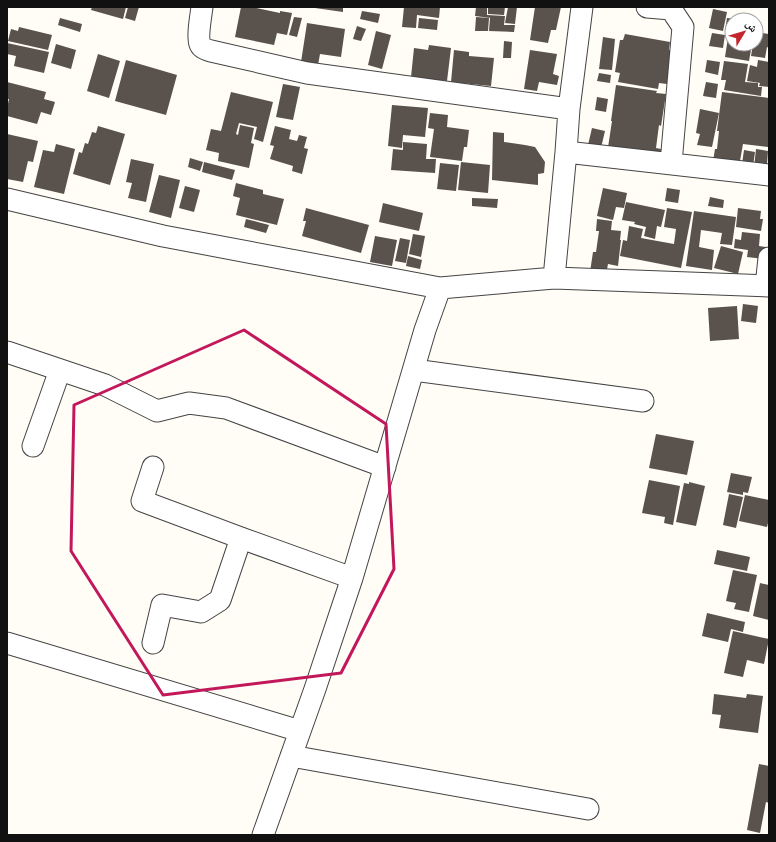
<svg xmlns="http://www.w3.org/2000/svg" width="776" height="842" font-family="'IBM Plex Serif','Noto Naskh Arabic',serif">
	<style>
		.building { fill: #5a524d }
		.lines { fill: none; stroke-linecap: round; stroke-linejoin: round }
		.minor-casing { stroke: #444; stroke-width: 23 }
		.minor { stroke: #fff; stroke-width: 21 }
		.marked { fill: none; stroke: #c2185b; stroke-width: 3; stroke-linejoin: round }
	</style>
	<rect width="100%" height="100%" fill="#fffdf5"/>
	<path class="building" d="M92,7H126L123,19L91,10Z
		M128,7H139L135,21L125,18Z
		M241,7H252L280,13V11L292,13L287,35L277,33L274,45L235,37Z
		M315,7H343V12L315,8Z
		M404,7H440L439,18L417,15L416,28L402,27Z
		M476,7H487V15L505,16L504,25H515L514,32L489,31L490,18H491L475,16Z
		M488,7H505L504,15L488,14Z
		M508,7H517L515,24L505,23Z
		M535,7H561L556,30H551L548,43L530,40Z
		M713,9L727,12L723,31L709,28Z
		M362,11L380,14L378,23L360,19Z
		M294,17L302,18L297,37L289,35Z
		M476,17L489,18L488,31H475Z
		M60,18L82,24L80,32L58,25Z
		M419,18L438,20L437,30L418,28Z
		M727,18L738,19V20H732V44H752L749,61L725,57L729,31L725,30Z
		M307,23L345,29L341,57L320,54L318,65L301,62Z
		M357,26L366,29L361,41L353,39Z
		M19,27L52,35L48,50L8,41L11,29L18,31Z
		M376,31L391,35L382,69L368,65Z
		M756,32L769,34V48L767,47L765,58L751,56L753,44H756Z
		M712,33L725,35L723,48L709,46Z
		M625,34L670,42L669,50L673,51L667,84L659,83L658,89L618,82L620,73L615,72L620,40H623Z
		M603,37L615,39L612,70L599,69Z
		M504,41L512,42L511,58H503Z
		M7,43L49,52L44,73L14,66L16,56L7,54Z
		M56,44L76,50L71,69L51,63Z
		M429,45L451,48L447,81L411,77L414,48L428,50Z
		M454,50L469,52V56L494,58L491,86L451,82Z
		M530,50L557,54L553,74L559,76L557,85L539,82L537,91L524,89Z
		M98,54L120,61L109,98L87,91Z
		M126,60L177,75L166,115L115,101Z
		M707,60L720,62L718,75L705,72Z
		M758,60L769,62V87L759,86L760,83L747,81L750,65L757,67Z
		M724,61L748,64L745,82L758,83V87H762L761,96L724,90L726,80H721Z
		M599,73L611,75L610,83L597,81Z
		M7,82L46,92L44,99L55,102L51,115L41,112L37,124L7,116V108L9,99H7Z
		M706,82L718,84L716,98L703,96Z
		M283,84L300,87L293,120L276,117Z
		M616,85L657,91L656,93L666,94L661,126L659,125L656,148L661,149L660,161L641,150L625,148L624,156L607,154L612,121H611Z
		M231,92L273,102L263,142L254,139L257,127L239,123L236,134L238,135L240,125L254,128L251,143L254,144L249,168L218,161L219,153L206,150L211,129L221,131Z
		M722,92L769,98L768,147L743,144L740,161L712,167L715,149H717L719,131H717Z
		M597,97L608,99L606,112L595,110Z
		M392,105L428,108L425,137L403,135L402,148L388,146Z
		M700,109L719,113L712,147L697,145L700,134L696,133Z
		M430,113L448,115L447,127L469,130L467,147H464L462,161L430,157L434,129L428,128Z
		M98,126L125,134L110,185L73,174L79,152L82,153L85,143L88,144L92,132L96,133Z
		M275,126L291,130L289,139L297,141L299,135L307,137L304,148L308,149L302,174L292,171L293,166L270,159L274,146L270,145Z
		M592,128L605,131L601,148L588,145Z
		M493,132L504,133V142L525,145L535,147L545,162L544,173L538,174V185L492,180Z
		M7,134L38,141L33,162L28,161L23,182L7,179Z
		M403,142L427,144L426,159H436L435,173L391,170L393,149L403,150Z
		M56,144L75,149L64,194L34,187L43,150L54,152Z
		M756,149L768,151L766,178L753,177Z
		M744,150L755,152L751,180L740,178Z
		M190,158L203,162L200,171L188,167Z
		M131,159L154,164L146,202L128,198L132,183L126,182Z
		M204,162L235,170L232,180L202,172Z
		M461,162L490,165L488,193L458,190Z
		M440,163L459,165L456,191L437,189Z
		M159,175L180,180L171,218L149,212Z
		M236,183L263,190V194L284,199L277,225L236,215L240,198L233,196Z
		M185,186L200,190L194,212L179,208Z
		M603,188L627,193L624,208L616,207L613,220L597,216Z
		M667,188L680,190L678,203L665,201Z
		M710,197L724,200L723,208L708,206Z
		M472,198L498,199L497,208L472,206Z
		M626,202L665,210L661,227L657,226L655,239L644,236L646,227L634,224L635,222L622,220Z
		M383,203L423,213L419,231L379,222Z
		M306,208L369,225L361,253L302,236L306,221H303Z
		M667,208L692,212L681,268L620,256L623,240L627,241L629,226L643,229L641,238L674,244L676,229L664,227Z
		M738,208L761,211L760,219H763L761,231L736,227Z
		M694,211L736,217L732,245L720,244L722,233L701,230L699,247L714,250L712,270L686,266Z
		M246,219L269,225L266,233L244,227Z
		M597,219L612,221L611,230L621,231L620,240H621L618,266L608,264L606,275L590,272L593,252H596L599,231H596Z
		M742,232L760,234L759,246L766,247L765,259L747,257L748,250L734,248L735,239L741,240Z
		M413,234L425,236L421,257L409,254Z
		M375,236L397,240L392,266L370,262Z
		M400,238L410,240L406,263L395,261Z
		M721,246L743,252L738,274L714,268Z
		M408,256L422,260L420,269L406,266Z
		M743,304L758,306L756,323L741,321Z
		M737,306L739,339L710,341L708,308Z
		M656,434L694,441L687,475L649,468Z
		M731,473L752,477L748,493L743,492V495L727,492Z
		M649,480L680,486L673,525L664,523L665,517L642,513Z
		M689,482L705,486L696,526L676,522L684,483L689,484Z
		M729,494L743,497L736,528L723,525Z
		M745,495L769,500V519L767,527L739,521Z
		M717,550L750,557L747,571L714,564Z
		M733,570L757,575L749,612L734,609L736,603L726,601Z
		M760,583L769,585V620L753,616Z
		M707,613L745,622L743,632L731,629L728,642L702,636Z
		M733,631L769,639L764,664L747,660L743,677L724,673Z
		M714,694L746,698L747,694L763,696L758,733L719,728L721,715L712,714Z
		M759,764L769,766V803L766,802L760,833L747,830Z"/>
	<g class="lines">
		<g class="minor-casing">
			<path id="minor" d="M202,7C201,15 197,37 200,44C201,48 207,50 211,51L307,73L569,109
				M647,7L671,9L683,27L671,163
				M566,152L769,175
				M7,199L163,236L440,288L554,278L769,286
				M554,278L566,152L569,109L582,7
				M766,286L769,258
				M7,352L105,385L157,411L189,403L226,408L385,467
				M414,370L643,401
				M33,446L60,370
				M153,467L142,501L241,538L352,578
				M7,643L300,731
				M153,643L162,605L201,612L220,600L241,538
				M291,756L588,809
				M263,835L315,689L352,578L425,330L440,288"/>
		</g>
		<use href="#minor" class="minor"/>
	</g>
	<path class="marked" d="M244,330L386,424L394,569L341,673L163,695L71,551L74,405Z"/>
	<rect width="776" height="842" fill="none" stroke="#111111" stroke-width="16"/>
	<g transform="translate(744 32) rotate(52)"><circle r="19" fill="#ffffff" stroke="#a0a0a0"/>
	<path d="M0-3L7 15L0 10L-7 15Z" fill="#c4262e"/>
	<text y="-6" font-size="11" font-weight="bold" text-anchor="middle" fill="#111111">ش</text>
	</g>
</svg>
